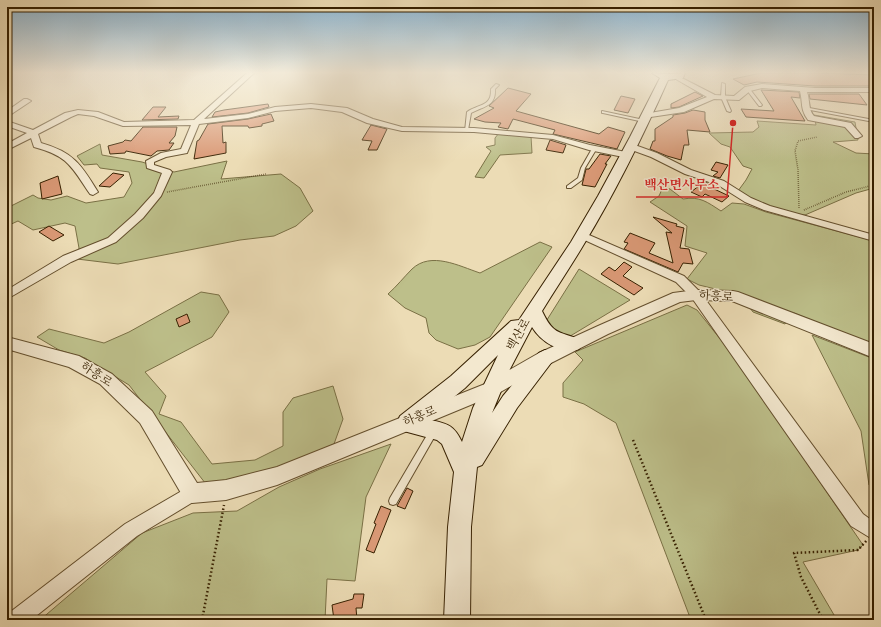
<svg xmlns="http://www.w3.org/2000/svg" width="881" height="627" font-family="'Old Standard TT','Noto Serif KR',serif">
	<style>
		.green { fill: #bdbf8a; stroke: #7a7045 }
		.building { fill: #da9976; stroke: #362000 }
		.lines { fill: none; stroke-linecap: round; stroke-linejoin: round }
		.service-casing { stroke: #644f2d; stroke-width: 2 }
		.minor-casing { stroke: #644f2d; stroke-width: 2 }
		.tertiary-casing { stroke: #644f2d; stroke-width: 2 }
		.secondary-casing { stroke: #362000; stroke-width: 2 }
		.path-far1 { stroke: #362000; stroke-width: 1.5; stroke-dasharray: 0.5 1.5; stroke-linecap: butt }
		.path { stroke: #362000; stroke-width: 2.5; stroke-dasharray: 1.5 2.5; stroke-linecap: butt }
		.service { fill: #f3e8cf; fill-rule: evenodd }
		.minor { fill: #f3e8cf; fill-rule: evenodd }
		.tertiary { fill: #f3e8cf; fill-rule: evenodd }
		.secondary { fill: #f3e8cf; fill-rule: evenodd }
		.labels { text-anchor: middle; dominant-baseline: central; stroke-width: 3; stroke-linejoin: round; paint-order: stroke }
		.street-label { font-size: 12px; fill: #362000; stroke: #f3e8cf }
		.leader { fill: none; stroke: #d62828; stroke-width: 1.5 }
		.callout-dot { fill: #d62828; stroke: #f3e8cf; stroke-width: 1.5 }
		.callout-label { font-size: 13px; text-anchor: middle; font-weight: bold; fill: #d62828; stroke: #f3e8cf; stroke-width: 3; stroke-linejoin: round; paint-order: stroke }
	</style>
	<rect width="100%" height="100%" fill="#ecdcb5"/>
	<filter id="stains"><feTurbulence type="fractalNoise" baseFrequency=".005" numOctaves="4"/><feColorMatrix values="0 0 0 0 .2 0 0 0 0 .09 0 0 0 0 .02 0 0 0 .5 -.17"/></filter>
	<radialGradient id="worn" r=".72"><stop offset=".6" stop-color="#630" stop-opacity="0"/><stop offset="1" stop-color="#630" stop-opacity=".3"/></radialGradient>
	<path class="green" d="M814,115L855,122L858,140L833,142L856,153L874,154V188L856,193L805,215L789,213L765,206L738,191L746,180L752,169L743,166L730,147L721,144L709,133L753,132L759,127L757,121L816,125Z
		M499,133L531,136L532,153L500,155L484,178L475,177L491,151L486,147L495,145V138Z
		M100,144L102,155L142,162L174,172L227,161L221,179L281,174L300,188L313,211L296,226L274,236L240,240L118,264L77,259L79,248L75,226L65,223L33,230L18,221L7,226V208L33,195L38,198L51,200L67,196L86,203L124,197L132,183L129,172L100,168L97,164L84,165L77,156Z
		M663,187L670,189L683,199C700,196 707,202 721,211L732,203L744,204L766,212L874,241V345L794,313L785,324L753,312L740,295L699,285L687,279L707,253L685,246L687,226L650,202L659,196Z
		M540,242L552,247L490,337L475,345L458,349L436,340L429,333L426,318L405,308L388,294C397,286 404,277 412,269C431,251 459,266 480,273Z
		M579,269L630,300L567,338L555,335L545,323Z
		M201,292L219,295L229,312L212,337L145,372L166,396L159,414L181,422L212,464L255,460L283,446V412L293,398L333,386L343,419L334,444L273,470L209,488L129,385L85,358L59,350L37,337L49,329L104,343L129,332Z
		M687,305L697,310L733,355L863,545L858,550L803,562L837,620H691L616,423L584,404L563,397V383L583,360L575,352Z
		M812,335L874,359V488L869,485L861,431Z
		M391,444L366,497L355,581L327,579L325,620H40L142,533L193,513L237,511L279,487L320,469Z"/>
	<path class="building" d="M761,73H818L874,75V86H815L757,82L744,85L733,79Z
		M508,88L531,94L516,111L599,134L608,127L625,132L617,149L553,134L555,130L513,119L508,129L498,127L501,123L485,122L474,119L494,108L489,106Z
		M761,90L799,92L800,98L791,97L805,121L746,117L741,109L774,111Z
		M695,92L703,96L679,107L671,108V104Z
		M809,94H859L867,105L810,99Z
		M621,96L635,99L628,113L614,110Z
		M268,104L269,107L248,113L212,117L215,112L224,110Z
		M153,107H166L158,117L179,116L178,119L142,120Z
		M693,110L705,112V120L710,132L687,130L689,145H684L681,160L667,156L650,149L653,141H655V129L673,117V115L685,113Z
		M271,114L274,121L262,124V126L249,128L248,126H222L223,143L226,142V153L194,159L197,141L199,140L208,124L248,119Z
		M371,125L387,129L377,150H368L372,141L362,140Z
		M143,127H177L175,136L169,143H174L169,150L157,151L151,156L126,151L125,153L110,154L108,146L123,142L125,140L131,141Z
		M550,140L566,145L563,153L546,150Z
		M600,154L611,156L605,164H607L595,187L582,185L586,169H589Z
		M716,162L728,165L720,178L713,176L718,172L711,170Z
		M113,173L124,175L110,187L99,186Z
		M58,176L62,194L42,199L40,183Z
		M704,182L715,186L712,188L729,196L722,202L705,194L702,197L691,192Z
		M653,217L677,224L676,226L684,228L680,248L689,249L693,264L683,263L678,272L624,249L628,243L624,242L630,233L655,243L649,253L673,263L666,232L672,233Z
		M49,226L64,235L53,241L39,232Z
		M624,262L632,267L623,276L643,288L634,295L601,274L609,267L615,271Z
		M187,314L190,322L179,327L176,319Z
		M407,488L413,491L405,509L397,506Z
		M381,506L391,510L374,553L366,550L376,524L374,523Z
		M354,594H364L362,608H356L357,620H334L332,605L353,599Z"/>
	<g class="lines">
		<g class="service-casing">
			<path id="service" d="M722,83L725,84V97L731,111L730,112L727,111L721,97Z
				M496,84L499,85L495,89C496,107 483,106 471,113L468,130L465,131L467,112C478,104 492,107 491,89Z
				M747,88H749L762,105L761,106H759L746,89Z
				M804,107L874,120V122L805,109L803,108Z
				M602,111L644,120L646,121L644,122L603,113H602Z
				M593,147L597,148L585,168L582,180L571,188H567V186L578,178L581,168Z
				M433,429L436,430L437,432L436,434L396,504L393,505L390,504L389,501L390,498L430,430Z"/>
		</g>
		<g class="minor-casing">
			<path id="minor" d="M247,73H254L204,119L248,114L275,107L311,104L347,108L373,119L402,127L474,128L553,135L590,145L631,153L632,155L628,158L589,150L553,139L474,132L402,131L367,123L342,112L311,108L275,111L248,118L199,124L187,153L166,157L154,162V165L170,170L172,172L161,196L143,218L116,242L71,262L7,299V290L63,256L108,238L135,214L154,193L162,173L147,168L146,161L161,153L181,149L191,125L123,126L94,116L78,114L71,117L38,134L41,143C73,152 81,164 98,192L93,195L90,194C71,166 68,156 34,147L31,138L7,150V144L27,133L7,126V121L33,130L65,113L78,110L98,112L124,122L194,120Z
				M676,75L715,95L734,96L745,87L762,84L815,88H874V92H807C810,100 808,110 814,116L851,123L862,136L858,138H855L845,127L808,120C800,109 803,103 800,91L762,88L750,91L739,100L714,99L684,112L644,118V114L679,108L707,97L674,78L672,77Z
				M24,99H27L31,101L7,117V111Z
				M632,144L657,153L691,170L724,181L751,198L770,206L874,235V241L764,210L745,202L718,185L685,174L651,157L629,149L628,147Z
				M582,232L684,276L700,292L863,514L874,522V540L851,526L692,298L676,282L578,237L577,235Z
				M192,485L198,487L200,493L198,499L137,536L31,620H7L9,613L125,524Z"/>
		</g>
		<g class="tertiary-casing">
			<path id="tertiary" d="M696,290L733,291L738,292L874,344V358L732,301L696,300L680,302L608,334L551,363L497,394L277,485L226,500L192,503L185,500L140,423L100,384L69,367L7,349V337L79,356L112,374L152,411L197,483L226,480L277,467L485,384L539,353L598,326L673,293Z"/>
		</g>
		<g class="secondary-casing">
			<path id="secondary" d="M652,73L670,74L685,73L683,78L668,80C643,136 616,191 584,244C571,266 556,288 542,311C553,334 557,331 579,339L582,344L579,349C562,355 541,342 532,327L510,369L492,413L503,396L539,353L545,350L551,353L554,358L551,363L517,408L482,465L477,467L471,527L470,620H444L448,527L454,472L442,444L437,440L400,430L397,423L400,416L451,376L511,321L519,320L571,242L598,196L630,137L660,78ZM498,355L473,408L462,442C453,423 446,424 427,419L465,388Z"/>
		</g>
		<path class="path-far1" d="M167,192L266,174
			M799,208L798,170L795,151L798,141L817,137
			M804,210L846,192L874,185"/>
		<path class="path" d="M633,440L706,620
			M202,620L224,505
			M823,620L801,577L794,553L858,550L867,540"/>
		<use href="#service" class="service"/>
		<use href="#minor" class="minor"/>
		<use href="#tertiary" class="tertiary"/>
		<use href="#secondary" class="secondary"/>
	</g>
	<linearGradient id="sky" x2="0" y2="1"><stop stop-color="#8ab6d5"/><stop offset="0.45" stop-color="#f6efde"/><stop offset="1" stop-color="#f6efde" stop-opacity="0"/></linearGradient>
	<rect width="881" height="161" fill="url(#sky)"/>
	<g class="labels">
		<g class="street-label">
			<text transform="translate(716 297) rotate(4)">하흥로</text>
			<text transform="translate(519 335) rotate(-60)">백산로</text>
			<text transform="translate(96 375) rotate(33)">하흥로</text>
			<text transform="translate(420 417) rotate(-22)">하흥로</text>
		</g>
	</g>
	<path class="leader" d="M733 123L727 197H636"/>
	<circle class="callout-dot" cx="733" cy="123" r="4"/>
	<g class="callout-label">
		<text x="682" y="189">백산면사무소</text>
	</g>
	<rect width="881" height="627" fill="none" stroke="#ecdcb5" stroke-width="24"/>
	<rect x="8" y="8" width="865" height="611" fill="none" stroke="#362000" stroke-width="2"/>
	<rect x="12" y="12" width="857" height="603" fill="none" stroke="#362000"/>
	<rect width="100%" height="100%" filter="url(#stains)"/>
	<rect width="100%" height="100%" fill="url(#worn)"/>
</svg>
